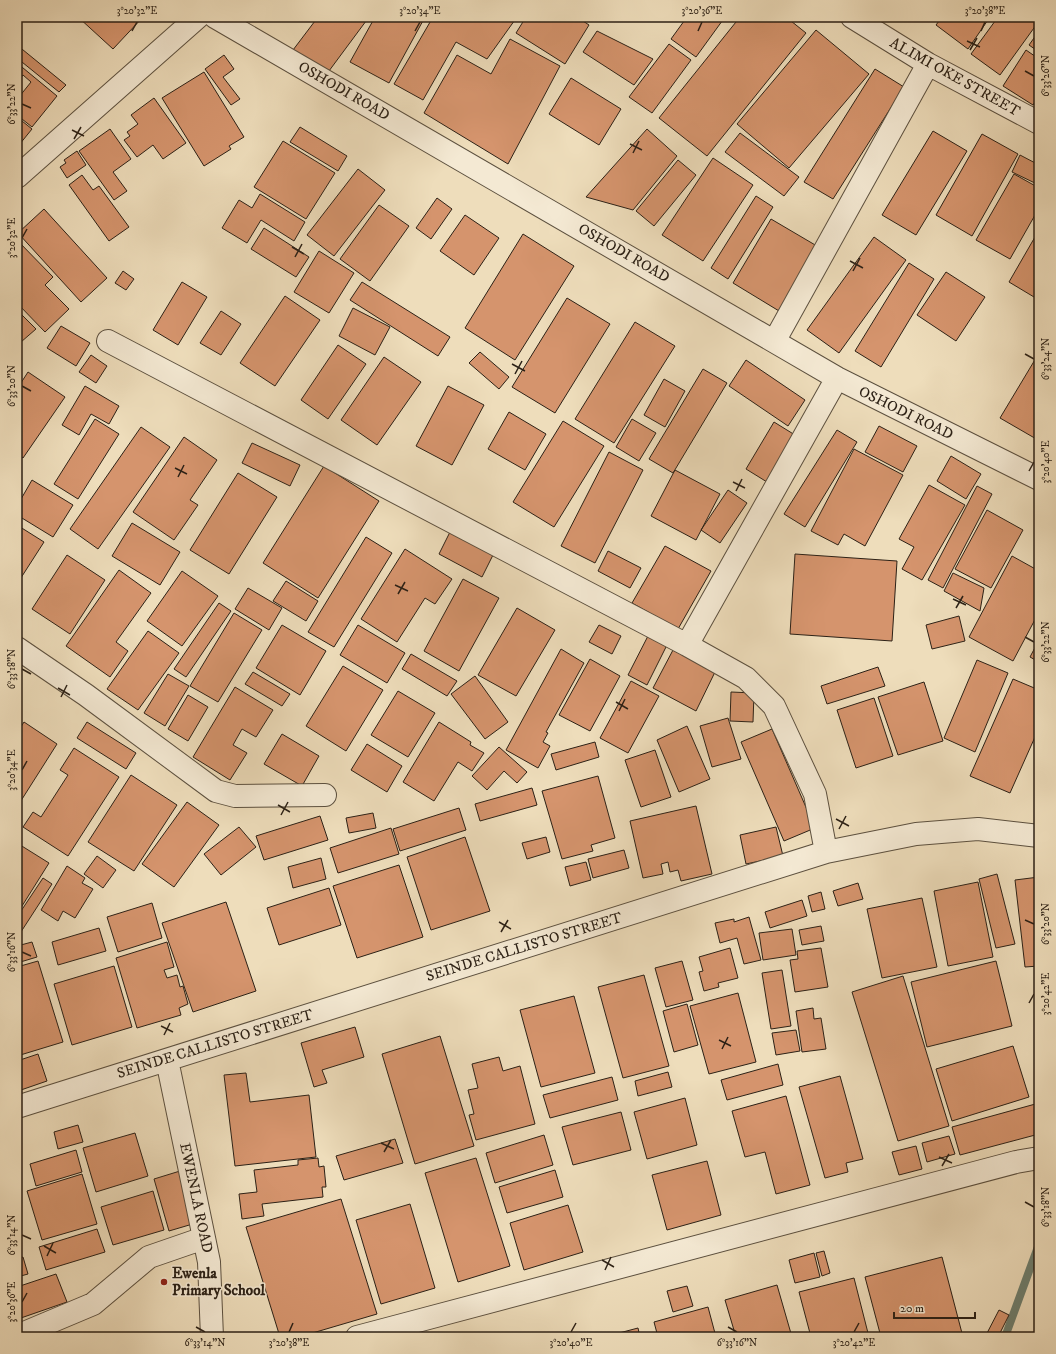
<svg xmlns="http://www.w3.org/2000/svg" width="1056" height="1354" font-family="'IM FELL DW Pica',serif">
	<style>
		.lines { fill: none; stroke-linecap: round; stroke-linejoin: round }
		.stream { stroke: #6f7f6f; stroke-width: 8 }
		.building { fill: #d5946d; stroke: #2c2116 }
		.minor-casing { stroke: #5c503f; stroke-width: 24 }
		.minor { stroke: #f4e9d3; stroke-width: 22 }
		.ticks { fill: none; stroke: #2c2116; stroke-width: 1.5 }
		.poi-dot { fill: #8f2418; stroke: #f4e9d3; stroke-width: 1.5 }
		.labels { text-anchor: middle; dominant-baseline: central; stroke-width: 3; stroke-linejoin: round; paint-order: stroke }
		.street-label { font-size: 15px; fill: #2c2116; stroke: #f4e9d3 }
		.poi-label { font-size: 15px; font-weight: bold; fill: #2c2116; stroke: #f4e9d3; text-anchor: start }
		.neatline { fill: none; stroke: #2c2116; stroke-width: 1.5 }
		.ticks-label { font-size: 10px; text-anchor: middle; fill: #2c2116 }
	</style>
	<rect width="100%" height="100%" fill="#edb"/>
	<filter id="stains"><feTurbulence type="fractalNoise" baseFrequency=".005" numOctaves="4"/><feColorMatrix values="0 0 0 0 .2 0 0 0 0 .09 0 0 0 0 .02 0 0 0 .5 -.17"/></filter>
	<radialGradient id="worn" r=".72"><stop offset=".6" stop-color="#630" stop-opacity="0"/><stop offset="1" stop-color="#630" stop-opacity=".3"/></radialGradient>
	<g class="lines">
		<path class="stream" d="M1005,1337L1039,1244"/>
	</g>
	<path class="building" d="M78,17H143L113,49Z
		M318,17H369L326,75L293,50Z
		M375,17H425L389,83L350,62Z
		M433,17H517L487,59L456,42L423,100L394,84Z
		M526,17H577L589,25L565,64L516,33Z
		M687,17H725L696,57L671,39Z
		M740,17H786L806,33L707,156L659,118Z
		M942,17H990L968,49L936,25Z
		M998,17H1039V21L1000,75L971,54Z
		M816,30L869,74L789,168L737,124Z
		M597,31L653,59L634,85L583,52Z
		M1039,31V52L1029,45Z
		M510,39L560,66L508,164L424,113L457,55L491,74Z
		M669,44L691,60L652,113L629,97Z
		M17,45L66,85L59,92L17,58Z
		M1026,50L1039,59V95L1033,105L1003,86Z
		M224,55L234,69L223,77L240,99L231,105L205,69Z
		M17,63L57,96L32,127L17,115V95L19,97L31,82L23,75L17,83Z
		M875,69L904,87L833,199L804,182Z
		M204,72L244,137L229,146L231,149L204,166L162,98Z
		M571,78L621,109L599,145L549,114Z
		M154,98L186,143L163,159L153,145L137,157L124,140L130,136L127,132L138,124L131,115Z
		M17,117L32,129L19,145L17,144Z
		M300,127L347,156L338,171L290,142Z
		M110,129L131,159L113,172L127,191L114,200L79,151Z
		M647,129L677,156L633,210L586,197Z
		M933,131L967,151L916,235L882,215Z
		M740,133L799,177L784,196L725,152Z
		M982,134L1018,154L972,236L936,215Z
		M283,141L335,173L306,219L254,187Z
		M77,151L86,165L67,178L60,167L66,163L64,160Z
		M1020,155L1039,165V185L1012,172Z
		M713,158L753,185L703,261L662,235Z
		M678,160L696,175L654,226L636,211Z
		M358,169L385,190L334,256L307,235Z
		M1014,174L1039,188V208L1010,259L976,240Z
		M82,175L93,190L99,186L129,227L109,241L69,185Z
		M260,194L305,222L294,241L261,220L247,243L222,228L239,200L252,208Z
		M756,196L773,207L728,279L711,268Z
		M437,198L452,209L431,239L416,228Z
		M379,205L409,226L370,281L340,259Z
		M44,209L107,278L81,302L18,233Z
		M465,215L499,238L474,275L440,251Z
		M771,219L822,249L784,314L733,283Z
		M264,228L309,257L296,277L251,249Z
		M1039,230V300L1009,282Z
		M523,234L574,266L515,360L465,328Z
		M874,237L906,260L839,353L807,330Z
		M17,240L53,277L45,285L69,309L45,332L17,303Z
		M319,251L354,273L329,313L294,292Z
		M909,263L934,279L881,367L855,351Z
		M123,271L134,279L126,290L115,283Z
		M946,272L985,297L956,341L917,315Z
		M182,282L207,297L178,345L153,330Z
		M362,282L450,337L438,356L350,300Z
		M285,296L320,320L275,386L240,363Z
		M567,298L610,324L555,413L512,387Z
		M353,308L390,327L375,355L339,336Z
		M17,310L36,329L21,342L17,338Z
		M221,311L241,324L221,355L200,343Z
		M635,322L675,346L614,443L575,419Z
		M61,326L90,343L76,366L47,348Z
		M338,345L366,364L328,419L301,400Z
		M480,352L509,377L499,389L469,363Z
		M1039,353V439L1038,440L1000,418Z
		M91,355L107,366L96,383L79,372Z
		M384,357L421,382L377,445L341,420Z
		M746,360L805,400L788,426L729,386Z
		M703,369L727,383L673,473L649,459Z
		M28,372L65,397L23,458L17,454V389Z
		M664,379L685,391L665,427L644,415Z
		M85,386L119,406L109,424L91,414L79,435L62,425Z
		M448,386L484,405L452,465L416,446Z
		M509,412L546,434L525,470L488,449Z
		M95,419L119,434L78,499L54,484Z
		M632,419L656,433L639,461L616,447Z
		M563,421L604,446L554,527L513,502Z
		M774,422L795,435L767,482L746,469Z
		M879,426L917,446L903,472L865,452Z
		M141,427L170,447L98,549L70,529Z
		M837,430L857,442L805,527L784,514Z
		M184,437L217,460L190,500L198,505L174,540L133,512Z
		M252,443L300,465L290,486L242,463Z
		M854,449L903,475L865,546L844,534L838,545L811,531Z
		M609,452L643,470L595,563L561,546Z
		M951,456L981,474L966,499L937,481Z
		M324,466L379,501L318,598L263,563Z
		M675,470L720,494L696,540L651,516Z
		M238,473L277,497L229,574L190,550Z
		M32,480L73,505L53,537L17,515V506Z
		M929,485L965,505L922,580L902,569L914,547L899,539Z
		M977,486L992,494L943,588L928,580Z
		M728,490L747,503L720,543L701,530Z
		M987,510L1023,530L991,588L955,569Z
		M132,523L180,552L160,585L112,556Z
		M17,525L44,542L17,584Z
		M450,532L493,555L482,577L439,554Z
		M366,537L392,553L334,647L308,632Z
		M665,546L711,571L678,629L632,603Z
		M405,549L452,579L435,604L425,598L397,642L361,619Z
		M608,551L641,568L630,588L598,571Z
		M795,554L897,561L892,641L790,634Z
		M67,555L105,580L70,634L32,609Z
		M1012,556L1039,571V612L1013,661L969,637Z
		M119,570L151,593L116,642L128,651L110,677L66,646Z
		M182,571L218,596L182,646L147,621Z
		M953,573L984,588L980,611L944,591Z
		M463,579L499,598L459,671L424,651Z
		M286,581L318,601L306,621L273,601Z
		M248,588L282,608L269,630L235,609Z
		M219,603L231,611L186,677L174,669Z
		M517,608L555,630L516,696L478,675Z
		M234,613L262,630L218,702L190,686Z
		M959,616L965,641L932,649L926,625Z
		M282,625L326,651L300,695L256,668Z
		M358,625L405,653L387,683L340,655Z
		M599,625L621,636L612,654L589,642Z
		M148,631L179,653L138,710L107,689Z
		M649,634L668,643L647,685L628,675Z
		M1039,640V662L1030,657Z
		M561,649L584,663L546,732L548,733L543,742L550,746L538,768L506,750Z
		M673,650L715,672L696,711L653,688Z
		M411,654L457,681L447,696L402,669Z
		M590,659L620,676L590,731L559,715Z
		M977,660L1008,673L975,752L944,738Z
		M343,666L383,690L346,751L306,726Z
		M878,667L885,686L827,704L821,686Z
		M253,672L290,694L282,706L245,684Z
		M168,674L189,686L165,726L144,713Z
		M475,676L508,722L485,739L451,694Z
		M1013,679L1039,690V728L1010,793L970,776Z
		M631,681L659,696L628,753L600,738Z
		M924,682L943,741L898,755L878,697Z
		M235,687L273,710L256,737L242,729L233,745L247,753L230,780L193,757Z
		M398,691L435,713L408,757L371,735Z
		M731,692L754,693L753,722L730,721Z
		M188,695L208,707L188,741L168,729Z
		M874,698L893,756L856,768L837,710Z
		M728,718L741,759L712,767L700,726Z
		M24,722L57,744L17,807V733Z
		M87,722L136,753L126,769L77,738Z
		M439,722L471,742L470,745L484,753L472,771L458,762L434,801L403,782Z
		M687,726L710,779L679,792L657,740Z
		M772,729L815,828L784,841L741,742Z
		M282,734L319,756L302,786L264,764Z
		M595,742L599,757L556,770L551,754Z
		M367,744L402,766L387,792L351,770Z
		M499,747L527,772L517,783L504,771L487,790L472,776Z
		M74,748L119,777L68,856L23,827L33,812L41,817L68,775L60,770Z
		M655,750L671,797L641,807L625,760Z
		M131,775L177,805L134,871L88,842Z
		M1039,775V784L1035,782Z
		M598,776L615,838L591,845L593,851L562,859L542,791Z
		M532,788L537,805L480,821L475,804Z
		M187,802L219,825L174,887L142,864Z
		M696,806L712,874L681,881L678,870L670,872L668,862L661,864L663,874L643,878L630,821Z
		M459,808L466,830L400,851L393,829Z
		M373,813L376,828L349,833L346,818Z
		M320,816L328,840L264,860L256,836Z
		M239,827L256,847L221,875L204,854Z
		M776,827L783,856L746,864L740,835Z
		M391,828L399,854L338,873L330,848Z
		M465,837L490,911L431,930L407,857Z
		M546,837L550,852L527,859L522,843Z
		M17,843L49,863L17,914Z
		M624,850L629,868L593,878L588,859Z
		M97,856L116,870L103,888L84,874Z
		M321,858L326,879L293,888L288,867Z
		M586,862L591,880L570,886L565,867Z
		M399,865L423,937L357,958L333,886Z
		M67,866L85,878L82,883L93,889L75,918L63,911L58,921L41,910Z
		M997,874L1015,944L996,948L979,879Z
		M1039,877V966L1025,967L1015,880Z
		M43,878L52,884L17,938V917Z
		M978,882L993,957L948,966L934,891Z
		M858,883L863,899L838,906L833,891Z
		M329,888L341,925L279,945L267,908Z
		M821,892L825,909L812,912L808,896Z
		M922,898L937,967L882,978L867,909Z
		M802,900L807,916L770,928L765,912Z
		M226,902L256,991L193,1012L162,923Z
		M152,903L162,938L118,952L107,917Z
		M749,917L761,960L744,964L737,938L720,943L715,923L734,919V922Z
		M821,926L824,941L802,945L799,930Z
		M99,928L106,951L58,965L52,942Z
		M792,929L796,955L763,960L759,933Z
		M32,942L37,957L17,963V946Z
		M167,942L174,967L164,970L167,978L177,975L180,987L183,986L188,1004L179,1008L181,1015L137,1028L116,958Z
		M730,948L738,978L718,983L719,987L704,991L699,972L703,971L699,957Z
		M821,948L828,987L795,992L790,960L798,959L797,951Z
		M38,961L63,1042L17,1056V967Z
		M682,961L693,1000L666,1007L655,968Z
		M996,961L1012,1026L927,1047L911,982Z
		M114,966L132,1027L72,1045L54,984Z
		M782,970L791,1026L771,1029L762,973Z
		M644,975L669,1066L623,1078L598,987Z
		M903,976L949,1126L898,1141L852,992Z
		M738,993L756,1062L709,1074L690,1006Z
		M574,996L595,1073L541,1087L520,1010Z
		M687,1004L698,1045L674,1052L663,1011Z
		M813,1008L814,1019L821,1018L826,1049L802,1052L796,1011Z
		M355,1027L364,1057L322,1070L327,1083L314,1087L301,1043Z
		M796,1030L800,1051L776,1055L772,1033Z
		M440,1036L474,1146L415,1164L382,1054Z
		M1013,1046L1029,1097L952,1121L936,1069Z
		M38,1054L47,1081L18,1091L17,1061Z
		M499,1057L503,1071L520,1066L535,1124L476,1140L469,1115L474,1114L468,1090L478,1088L472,1064Z
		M778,1064L783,1085L727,1100L721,1080Z
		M668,1072L672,1087L638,1096L635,1081Z
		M246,1073L250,1102L309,1095L316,1157L235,1166L224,1075Z
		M840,1076L863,1159L846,1163L848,1172L825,1178L799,1087Z
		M612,1077L618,1100L550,1118L543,1095Z
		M786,1096L810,1185L776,1194L765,1152L745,1157L732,1111Z
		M685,1098L697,1145L647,1159L634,1112Z
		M1039,1103V1134L960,1155L952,1127Z
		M621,1112L631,1150L573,1165L562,1127Z
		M78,1125L83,1142L58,1149L54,1132Z
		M135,1133L148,1176L96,1192L83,1148Z
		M544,1135L553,1165L495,1183L486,1153Z
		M949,1136L955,1154L927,1162L922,1143Z
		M395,1139L403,1163L344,1180L336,1156Z
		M916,1146L922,1169L899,1175L892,1152Z
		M76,1150L82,1172L36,1186L30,1164Z
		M318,1158L319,1167L324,1166L326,1187H322L323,1197L262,1204L264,1216L242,1219L239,1194L257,1192L254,1170L298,1165V1160Z
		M476,1158L510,1266L458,1282L425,1173Z
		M707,1161L721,1215L667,1230L652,1175Z
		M555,1170L563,1197L507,1213L499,1187Z
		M180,1171L196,1223L169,1231L154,1179Z
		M82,1174L97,1224L42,1240L27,1191Z
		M153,1191L164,1230L113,1245L101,1207Z
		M341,1199L377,1314L299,1337H280L246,1227Z
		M410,1204L435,1288L381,1304L356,1220Z
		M568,1205L583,1252L524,1270L510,1223Z
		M97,1229L105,1252L46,1270L39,1247Z
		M824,1251L830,1273L822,1276L816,1253Z
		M814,1253L820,1277L795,1283L789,1260Z
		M23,1257L28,1274L17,1277V1259Z
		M942,1257L963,1337H881L865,1277Z
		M56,1274L67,1302L18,1319L17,1287Z
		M854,1278L869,1337H811L799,1292Z
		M777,1285L792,1337H736L725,1300Z
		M687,1286L693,1306L673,1312L667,1291Z
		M708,1307L716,1337H658L654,1322Z
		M999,1310L1009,1315L998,1337H985Z
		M638,1328L640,1337H604Z"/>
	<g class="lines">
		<g class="minor-casing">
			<path id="minor" d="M215,17L837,378L1039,479
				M852,17L928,64L1039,123
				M17,177L198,17
				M775,340L928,64
				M108,341L687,645L746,678L774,706L815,794L826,852
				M687,645L837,378
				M17,648L86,695L216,791L235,796L325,795
				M167,1060L209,1262L212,1337
				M17,1107L826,852L916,834L978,829L1039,836
				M17,1336L93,1304L149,1257L204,1238
				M357,1337L1016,1162L1039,1158"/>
		</g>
		<use href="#minor" class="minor"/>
	</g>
	<path class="ticks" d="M132,31L137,22M415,31L420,22M698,31L702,22M981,31L985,22M967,41L980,47M970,50L977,38M1025,71L1034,76M22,104L31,108M72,130L84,136M74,139L81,127M630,144L642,150M633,153L639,141M22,238L27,229M292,247L304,254M295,257L302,244M850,261L863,268M853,271L860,258M1025,354L1034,359M512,364L525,371M515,374L522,361M22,386L31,391M175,468L187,474M1029,471L1034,462M178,477L184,465M733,482L745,488M736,491L742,479M395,585L408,591M398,594L405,582M953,599L966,605M956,608L963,596M1025,637L1034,642M22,669L31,674M58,688L70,695M61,697L67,685M616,702L628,709M619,711L625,699M22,770L27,761M278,805L290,812M281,815L288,802M836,819L849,826M839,829L846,816M1025,920L1034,924M499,922L511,929M501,932L508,920M22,952L31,956M1029,1003L1034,994M161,1026L173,1032M164,1035L170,1023M719,1040L731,1046M722,1049L728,1037M381,1143L394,1149M384,1152L391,1140M939,1157L952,1163M942,1166L949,1154M1025,1202L1034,1207M22,1235L31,1239M44,1246L56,1253M47,1256L53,1243M602,1260L614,1267M605,1270L611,1257M22,1302L27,1293M196,1327L205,1332M728,1327L737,1332M289,1332L293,1323M571,1332L576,1323M854,1332L859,1323"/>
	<circle class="poi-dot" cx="164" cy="1282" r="4"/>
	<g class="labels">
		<g class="street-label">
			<text transform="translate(955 77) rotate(29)">ALIMI OKE STREET</text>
			<text transform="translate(344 91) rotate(30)">OSHODI ROAD</text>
			<text transform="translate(624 253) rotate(30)">OSHODI ROAD</text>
			<text transform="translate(906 413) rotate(26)">OSHODI ROAD</text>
			<text transform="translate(524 947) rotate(-17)">SEINDE CALLISTO STREET</text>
			<text transform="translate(215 1044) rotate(-17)">SEINDE CALLISTO STREET</text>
			<text transform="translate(196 1198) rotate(78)">EWENLA ROAD</text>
		</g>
		<g class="poi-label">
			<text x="172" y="1273">Ewenla<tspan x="172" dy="17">Primary School</tspan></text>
		</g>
	</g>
	<rect width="1056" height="1354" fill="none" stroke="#edb" stroke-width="44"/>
	<path d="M894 1312v6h81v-6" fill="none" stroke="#2c2116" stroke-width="2"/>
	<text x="900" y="1312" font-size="12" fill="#2c2116" stroke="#f4e9d3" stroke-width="3" paint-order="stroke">20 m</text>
	<rect x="22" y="22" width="1012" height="1310" class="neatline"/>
	<g class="ticks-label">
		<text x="137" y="14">3°20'32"E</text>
		<text x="420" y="14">3°20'34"E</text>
		<text x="702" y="14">3°20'36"E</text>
		<text x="985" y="14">3°20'38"E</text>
		<text transform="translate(1045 76) rotate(-90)" y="4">6°33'26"N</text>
		<text transform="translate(11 104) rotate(-90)" y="4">6°33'22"N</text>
		<text transform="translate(11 238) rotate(-90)" y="4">3°20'32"E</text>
		<text transform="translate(1045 359) rotate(-90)" y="4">6°33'24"N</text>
		<text transform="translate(11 386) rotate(-90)" y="4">6°33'20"N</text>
		<text transform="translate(1045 462) rotate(-90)" y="4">3°20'40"E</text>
		<text transform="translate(1045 642) rotate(-90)" y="4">6°33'22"N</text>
		<text transform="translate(11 669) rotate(-90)" y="4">6°33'18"N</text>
		<text transform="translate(11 770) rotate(-90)" y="4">3°20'34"E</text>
		<text transform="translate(1045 924) rotate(-90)" y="4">6°33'20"N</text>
		<text transform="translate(11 952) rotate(-90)" y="4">6°33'16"N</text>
		<text transform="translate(1045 994) rotate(-90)" y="4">3°20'42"E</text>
		<text transform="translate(1045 1207) rotate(-90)" y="4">6°33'18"N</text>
		<text transform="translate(11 1235) rotate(-90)" y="4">6°33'14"N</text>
		<text transform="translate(11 1302) rotate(-90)" y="4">3°20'36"E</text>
		<text x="205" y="1346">6°33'14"N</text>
		<text x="289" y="1346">3°20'38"E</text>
		<text x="571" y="1346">3°20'40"E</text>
		<text x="737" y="1346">6°33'16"N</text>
		<text x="854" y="1346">3°20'42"E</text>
	</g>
	<rect width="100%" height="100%" filter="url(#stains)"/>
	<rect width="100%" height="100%" fill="url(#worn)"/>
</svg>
